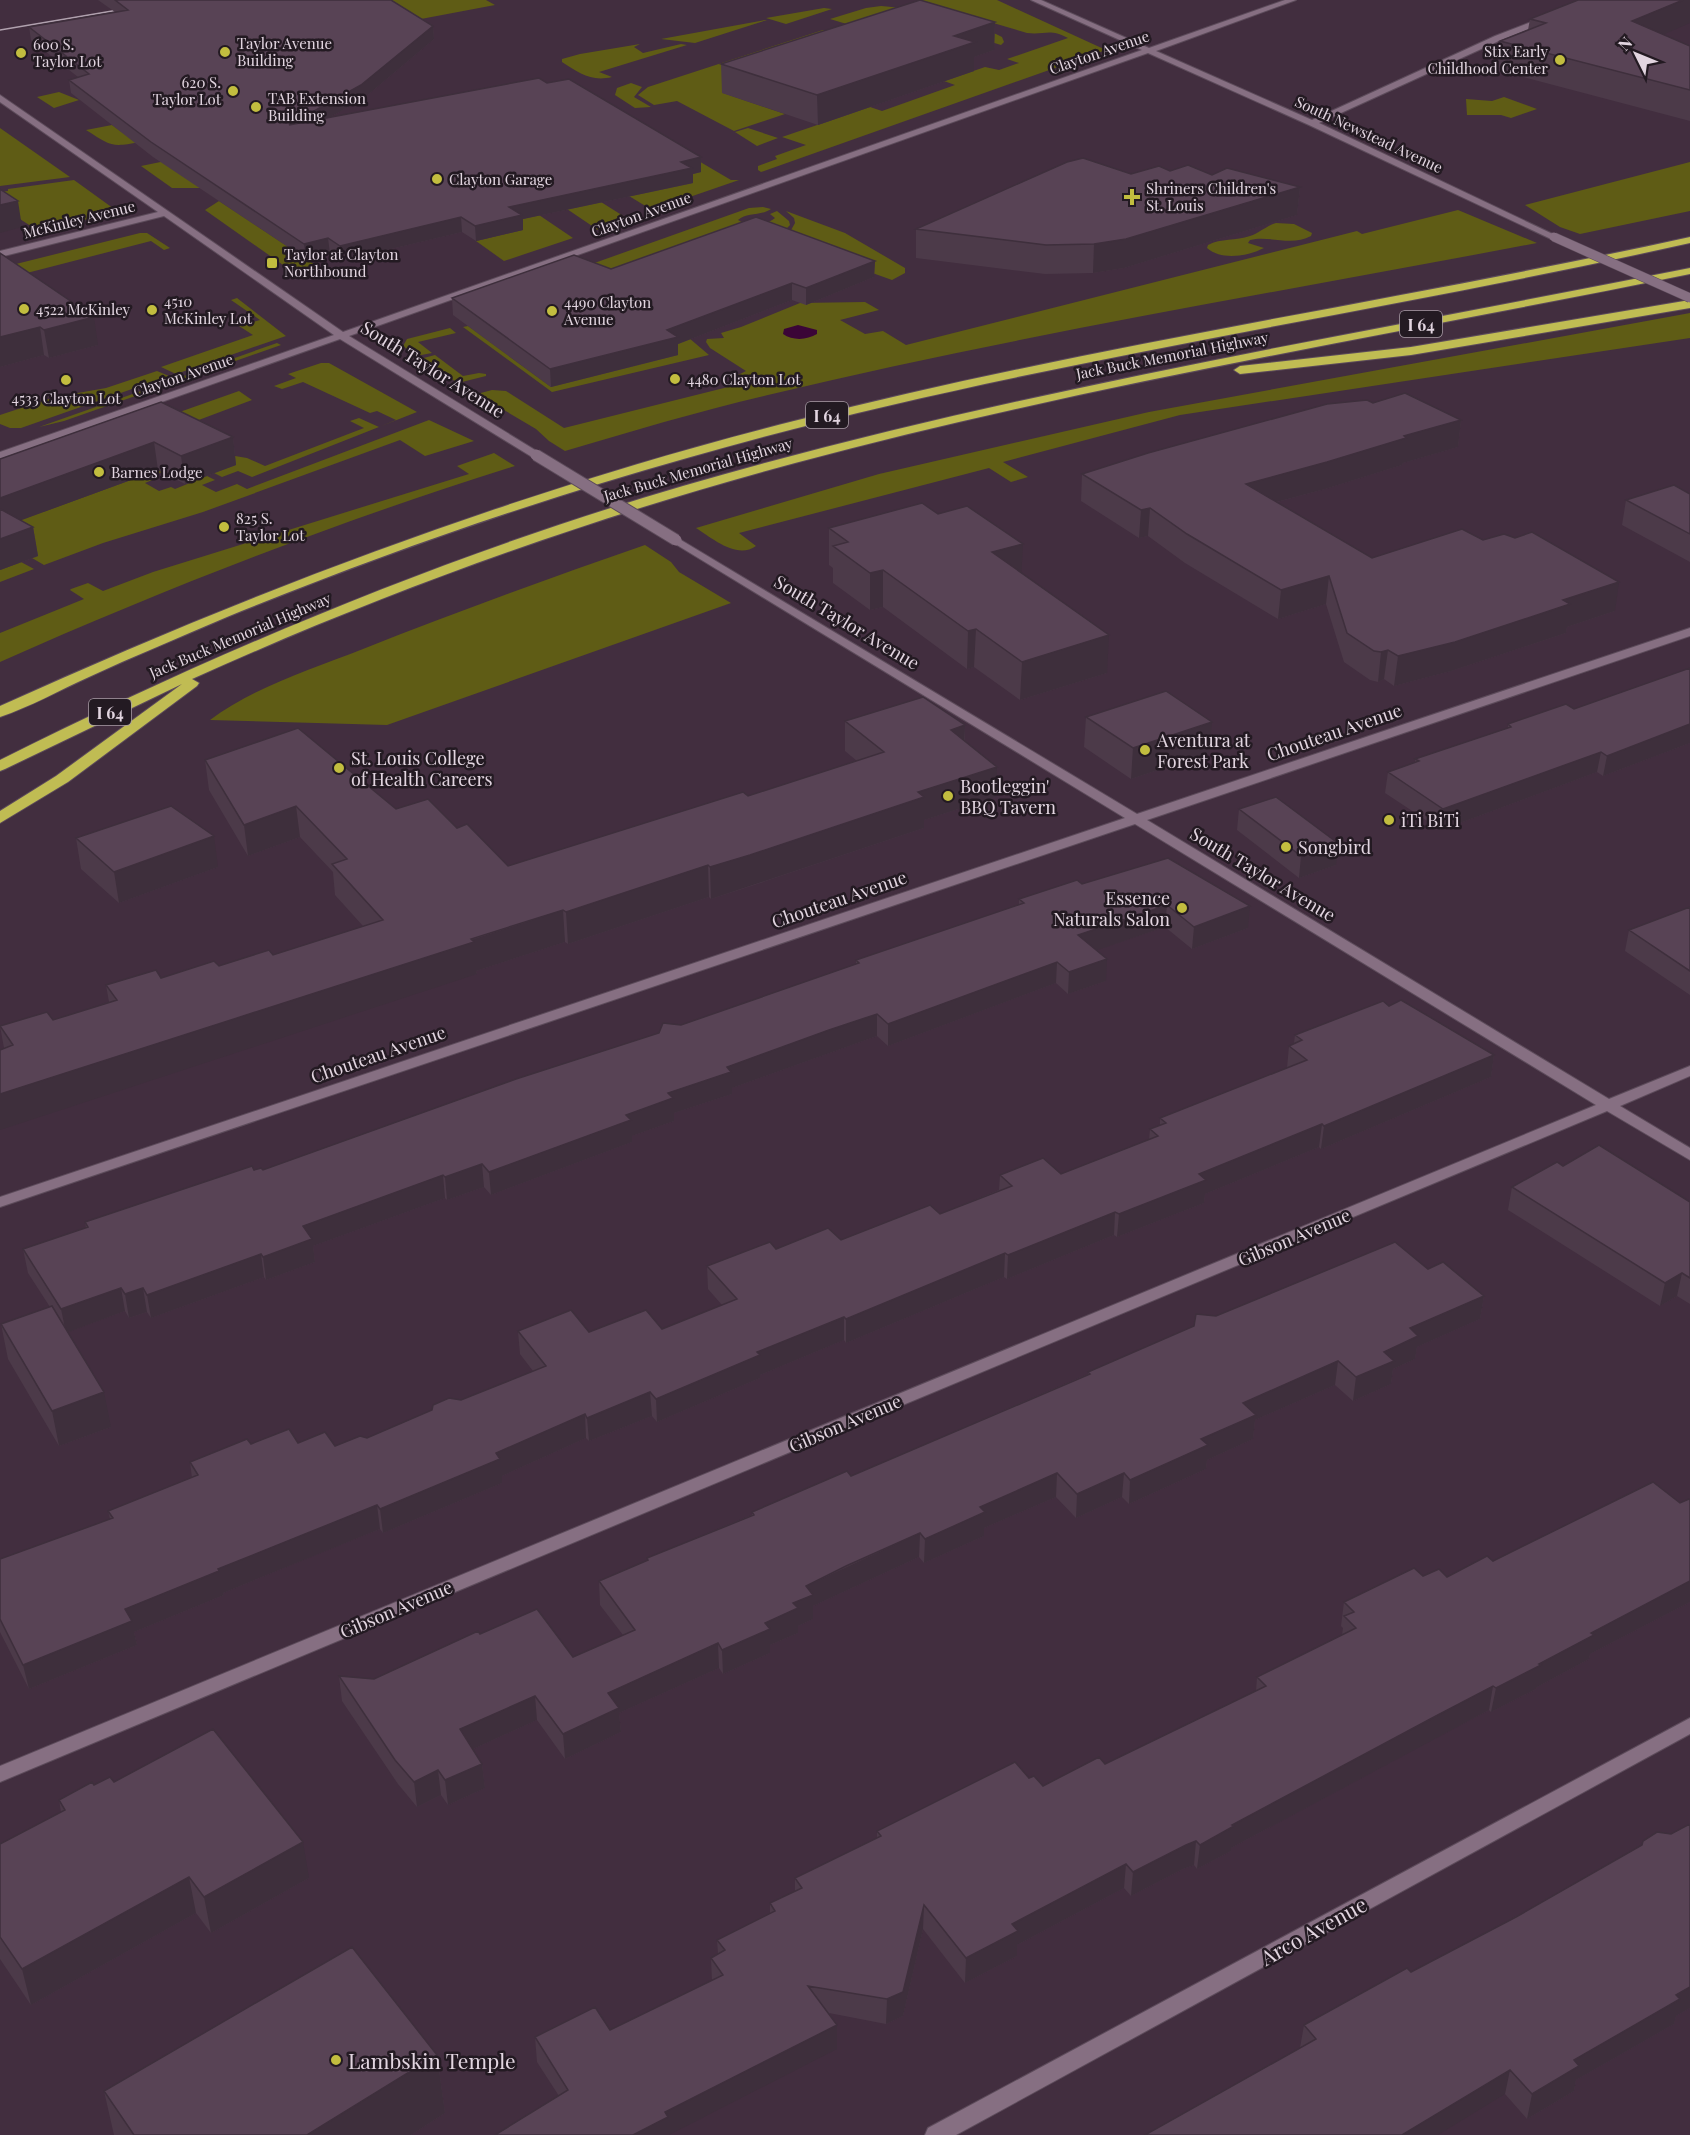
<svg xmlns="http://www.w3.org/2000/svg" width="1690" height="2135" font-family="'Playfair Display',serif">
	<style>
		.green { fill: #5f5c15 }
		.water { fill: #3b0537 }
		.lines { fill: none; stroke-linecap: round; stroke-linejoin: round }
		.minor-casing { stroke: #5c4b5a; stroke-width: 2 }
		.highway-casing { stroke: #5c4b5a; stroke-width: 2 }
		.minor { fill: #866f82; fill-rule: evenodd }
		.highway { fill: #c0bc53; fill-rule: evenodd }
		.tram { stroke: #b0a1ae; stroke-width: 1.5 }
		.minor-bridge-far1-casing { stroke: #5c4b5a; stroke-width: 10; stroke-linecap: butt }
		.minor-bridge-casing { stroke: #5c4b5a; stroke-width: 13; stroke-linecap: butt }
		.minor-bridge-far1 { stroke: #866f82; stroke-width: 9 }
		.minor-bridge { stroke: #866f82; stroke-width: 11 }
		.wall { fill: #4c3a49 }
		.shaded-wall { fill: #3e2f3c }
		.building { fill: #584355; stroke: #3e2f3c; stroke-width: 1.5 }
		.poi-dot { fill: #c2bd3f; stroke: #231a22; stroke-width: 2 }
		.labels { text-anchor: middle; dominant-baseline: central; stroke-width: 5; stroke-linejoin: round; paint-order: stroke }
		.far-poi-label { font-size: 15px; fill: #e2d5e0; stroke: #231a22; text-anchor: start }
		.far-street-label { font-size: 15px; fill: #e2d5e0; stroke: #231a22 }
		.shield { fill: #231a22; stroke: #a99da7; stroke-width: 1.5 }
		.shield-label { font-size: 16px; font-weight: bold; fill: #e2d5e0 }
		.street-label { font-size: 18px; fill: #e2d5e0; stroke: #231a22 }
		.poi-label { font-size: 18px; fill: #e2d5e0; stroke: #231a22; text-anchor: start }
		.near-street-label { font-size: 21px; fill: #e2d5e0; stroke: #231a22 }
		.near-poi-label { font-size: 21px; fill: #e2d5e0; stroke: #231a22; text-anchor: start }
	</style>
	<rect width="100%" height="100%" fill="#422e3f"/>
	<path class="green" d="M370,0H486L495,5L405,22Z
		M921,0H997L1106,50L761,172L758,170V166L777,159L775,156L806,145L782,137L870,107L882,111L955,85L944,81L985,67L999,70L1019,63L1007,59L1068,38C1049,28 1046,35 1027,33L925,3Z
		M881,6L914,9L996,34L1002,37L1004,42L1001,45L968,35L890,37L830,19L866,8Z
		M824,8L832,9L786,24L766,18Z
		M765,20H767L695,43L661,39Z
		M823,30L869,45L723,93L785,114L734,131L677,101L654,105L638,95L648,87Z
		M640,44L634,47L643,53L681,44L687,45L599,72L612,77C591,82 579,73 562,62V59L580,54Z
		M631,83L642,87L634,97L651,107L635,108L615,95L617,88Z
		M59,92L79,100L54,108L37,97Z
		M1504,97L1537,109L1511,118L1501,115H1467L1466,99L1492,101Z
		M605,106L731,180H739L652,210L629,196L692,182Z
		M112,125L123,133H127L139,142C111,148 110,145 86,130Z
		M0,128L70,177L0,186Z
		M748,128L778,138L757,146L735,132Z
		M185,157L201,188H172L141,166Z
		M1690,162V211L1580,234L1560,227L1525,205Z
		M74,180L117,211L40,232L6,210L0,192L8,191V189Z
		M219,201L317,266L293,272L205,210Z
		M601,202L628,219L598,230L567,209Z
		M763,207L771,209C761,216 747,212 738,220C748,227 766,226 775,218L770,214L777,211L789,221L790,225L783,232L634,279L586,266L749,208Z
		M1458,210L1537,243C1280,292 1022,334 768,395C700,411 632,431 565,451L549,441L536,429L477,394L492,390L506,391L564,428L748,382L738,375L746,371L710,348L706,342L707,339L724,338L721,333L741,327L800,303L865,302L879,310L840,320L865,334L883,331L906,345L1357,231L1362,234Z
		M786,211L845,233L905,268V273L892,280L853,266L790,232L795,223L794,218Z
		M539,215L573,238L504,261L476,241L522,230L509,222Z
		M1276,223L1294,224L1312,233L1311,236C1291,247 1270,235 1250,240L1248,243L1264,248C1248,256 1222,261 1207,248L1208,245C1221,238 1236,241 1250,236C1259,233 1266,226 1276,223Z
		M140,233H147L170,248L164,250L151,241L23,274L0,268Z
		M237,298L286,336L176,374L161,367L253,335L239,326L260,320L231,300Z
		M1690,313V338L1180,415L1003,462L1028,477L1011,482L989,468L739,533L756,546C737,560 712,538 696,528L879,474L1149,412Z
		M623,317L689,338L709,355L552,392L463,327L468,326L551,387Z
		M450,328L456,333L418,342L432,353L416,356L403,346L407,339Z
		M277,343L281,345L64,421L39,427Z
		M435,355L463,376L479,373L486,374V376L458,383L420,359Z
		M321,363H329L417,412L252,477L238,471L222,477L214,473L229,455L247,458L265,466L364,428L350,421L359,418L379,427L396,420L377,411L370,413L303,382L282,389L274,386L296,378L288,374Z
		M157,371L169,376L21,428H10L0,424V415L6,413L55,397L106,388Z
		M239,391L252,400L196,421L174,414Z
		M429,420L474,441L425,456L400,440L203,512L103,543L44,565L32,558L37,555L0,507L34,508L43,512L158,470L162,472L152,476L157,478L145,483L159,491L171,487L175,489L207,476L215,480L202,485L216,492L237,484L247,489Z
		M494,453L515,466C339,521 169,587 0,662V633L84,599L70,590L71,589L88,583L103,591L153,572L469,474L457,466Z
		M645,545L671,562L679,572L731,603L387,725L210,720C254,687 312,669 363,649C456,612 550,578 645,545Z
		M21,562L34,569L0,582V570Z"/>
	<path class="water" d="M798,325L817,330V334C807,340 793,341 783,334L784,329Z"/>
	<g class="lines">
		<g class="minor-casing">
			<path id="minor" d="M1031,0H1041L1149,48L1285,0H1296L1156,51L1312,120L1495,36L1544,17H1550V21L1501,40L1319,123L1559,237L1551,239L1309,125L1148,53L349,336L540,453V457H532L340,339L0,459V452L334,335L164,216L0,257V251L158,212L0,102V95L343,332L1142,50Z
				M676,537L1137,814L1690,628V636L1147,820L1609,1099L1690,1066V1076L1620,1106L1690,1148V1160L1607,1111L0,1782V1766L1596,1105L1135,824L0,1207V1197L1125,818L672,542V538Z
				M1690,1718V1734L956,2135H925L928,2128Z"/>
		</g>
		<g class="highway-casing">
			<path id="highway" d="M1690,237V243C1356,318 1016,363 687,458C531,502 377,556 227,617C181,637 134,656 89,677C60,690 30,707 0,717V706C258,589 523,489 798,420C1092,345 1393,302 1690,237Z
				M1690,268V274C1391,335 1089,384 795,463C589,518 387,591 192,679L199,683L197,686L68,782L0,823V811L56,776L182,684L5,769L0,771V760C220,650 447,555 683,486C1013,390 1354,335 1690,268Z
				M1690,300V308L1411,355L1240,374L1234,370L1240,366L1411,347Z"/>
		</g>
		<use href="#minor" class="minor"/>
		<use href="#highway" class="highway"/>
		<path class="tram" d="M0,30L130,8"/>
		<g class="minor-bridge-far1-casing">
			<path id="minor-bridge-far1" d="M1554,237L1690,298"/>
		</g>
		<g class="minor-bridge-casing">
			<path id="minor-bridge" d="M536,455L676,540"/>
		</g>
		<use href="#minor-bridge-far1" class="minor-bridge-far1"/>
		<use href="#minor-bridge" class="minor-bridge"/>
	</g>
	<path class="wall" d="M98,0H391L433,26L434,39L363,99L330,117L701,172L693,174V183L523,219V230L476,241L462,232L341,261L330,254L306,259L153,157L71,93L69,80L78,77L31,40L29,27L115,12Z
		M1530,19L1663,35L1690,46V121L1497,70L1500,41L1528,30Z
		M995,22L994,50L974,57V71L818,125L722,93L721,64Z
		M1170,171L1212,175L1300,187L1297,215L1124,268L1093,273L1045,274L916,258V229L1131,174Z
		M0,253L98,345L49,358L44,355L0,367Z
		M875,261L874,277L806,305L792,300L678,344V355L551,387L453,315L452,298L611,269Z
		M161,402L233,437L236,465L185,484L158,470L21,520L33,527L38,556L0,570V459Z
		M1373,403L1461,420L1458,447L1403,463L1402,465L1325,489L1277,502L1372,558L1615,611L1567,627L1566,633L1451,671L1394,686L1384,679L1378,682L1370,680L1344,662L1326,604L1278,619L1185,563L1148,536L1139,538L1081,501L1082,474Z
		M1690,494V562L1622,525L1626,500Z
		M829,528L1022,573L1107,673L1020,700L974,667L967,669L883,607L870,610L833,583V568L829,565Z
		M1690,668V743L1603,776L1597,772L1441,830L1385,793L1388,772L1415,762V759L1508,728V724L1574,709Z
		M1086,717L1209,753L1131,779L1084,747Z
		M845,721L965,725V741L996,797L924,820V828L751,886L711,899L709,897L568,944L565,942L476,971L477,974L4,1048L0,1026L53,1020L109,1002L106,985L161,978L273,955L363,926L335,895L333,872L300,837L248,856L209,790L205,760L396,809L457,828L508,866L748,796L857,761L845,751Z
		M1239,809L1336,865L1299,878L1237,830Z
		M76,838L218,867L119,903L81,869Z
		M1168,858L1248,928L1192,949L1165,927L1096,950L1106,981L1068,994L1056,983L888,1046L877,1036L732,1088V1094L674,1113V1121L632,1136V1142L491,1195L484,1187L447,1200L445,1198L313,1246L315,1262L266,1280L264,1277L151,1318L147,1312L129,1318L125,1311L68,1332L111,1427L59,1446L8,1359L1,1324L50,1307L28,1273L23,1249L86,1228L85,1222L254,1170H263L681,1025L856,964V960L1019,905V899L1082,884Z
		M1690,907V995L1625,951L1629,930Z
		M1389,1006L1494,1055L1491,1077L1321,1149L1319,1147L1205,1194L1204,1203L1117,1237L1114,1235L1007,1279L1004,1277L846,1343L844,1340L760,1375V1378L657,1422L652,1416L589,1441L586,1438L502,1476V1483L383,1533L380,1529L313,1556L223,1593L224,1595L134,1632L137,1645L29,1689L0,1632V1559L110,1519L108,1511L192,1478L190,1462L251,1444L298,1443L335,1446L367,1438L533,1371L520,1354L518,1331L589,1332L662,1329L722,1305L708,1289L707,1266L776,1249L841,1240L940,1214L999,1190L1000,1175L1061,1174L1149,1140L1150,1129L1160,1125V1118L1287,1068L1289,1046L1294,1043L1295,1035Z
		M1563,1166L1690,1202V1304L1677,1296L1660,1306L1508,1210L1512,1187Z
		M1428,1269L1484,1296L1480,1319L1417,1347L1415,1359L1393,1369L1391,1384L1353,1401L1335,1385L1255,1420L1253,1439L1207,1460L1206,1469L1129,1504L1122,1497L1076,1518L1056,1497L984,1528V1536L924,1563L919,1557L813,1606V1619L798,1626V1633L770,1645V1653L723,1674L719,1668L619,1713L621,1732L565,1759L537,1720L473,1749L482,1764L485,1788L448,1805L441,1795L417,1807L398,1784L342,1701L339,1676L374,1679L480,1634L573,1657L623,1635L600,1605L599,1581L647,1560V1558L752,1515V1512L851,1476L1088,1374V1372L1216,1316Z
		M1690,1500V1602L1590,1654L1589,1659L1537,1687L1536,1689L1491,1712L1489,1710L1430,1741L1231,1848V1851L1197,1869L1194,1865L1183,1869L1131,1896L1124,1888L1017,1945V1956L965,1983L923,1929L903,2016L886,2024L829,2013L837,2025V2049L559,2096L537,2062L535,2037L610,2030L712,1981L711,1958L718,1954L717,1940L770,1914V1903L795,1891V1878L877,1838V1831L1029,1778L1043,1786L1105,1764L1256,1691L1257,1677L1342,1635L1343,1628L1341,1626L1344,1602L1423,1576L1447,1577L1493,1561Z
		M114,1782L309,1878L211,1933L196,1913L31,2005L0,1959V1844L61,1812L59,1800L94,1785Z
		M1690,1824V2008L1676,2016L1674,2024L1576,2080L1574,2091L1527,2119L1505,2094L1300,2048L1304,2025L1411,1972Z
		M437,2055L445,2113L411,2135H114L104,2091Z"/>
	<path class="shaded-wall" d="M1683,0H1690V23L1628,50L1632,21Z
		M995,22L994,50L974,57V71L818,125L817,95L954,36Z
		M433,26L434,39L363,99L290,139L289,125Z
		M701,157V172L693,174V183L523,219V230L476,241L475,226L509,207L681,162Z
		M1300,187L1297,215L1124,268L1093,273L1094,244Z
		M18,201L22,227L0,233V205Z
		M461,217L462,232L341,261L340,246Z
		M328,238L330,254L306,259L304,244Z
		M875,261L874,277L806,305V288Z
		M792,283V300L678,344V355L551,387L550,369L667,330Z
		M94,317L98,345L49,358L44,330Z
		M40,327L44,355L0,367V337Z
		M1461,420L1458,447L1403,463L1402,465L1325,489L1243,511L1246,484L1404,436Z
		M233,437L236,465L185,484L181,456Z
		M154,442L158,470L0,528V498Z
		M1150,508L1148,536L1139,538L1141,510Z
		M33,527L38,556L0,570V539Z
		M1023,544L1021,580L992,552Z
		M883,570V607L870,610V573Z
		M1329,576L1326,604L1278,619L1281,590Z
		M1619,582L1615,611L1567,627L1566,633L1451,671L1394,686L1398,656Z
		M976,629L974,667L967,669L968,631Z
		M1109,635L1107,673L1020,700L1022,662Z
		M1388,650L1384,679L1378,682L1381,652Z
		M1212,722L1209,753L1131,779L1133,748Z
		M1690,724V743L1603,776L1607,756Z
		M965,725L964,755L951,730Z
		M1601,752L1597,772L1441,830L1443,809Z
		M997,767L996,797L924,820V828L711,899L710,867L918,792Z
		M296,806L300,837L248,856L244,825Z
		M214,836L218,867L119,903L114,872Z
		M1339,844L1336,865L1299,878L1301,856Z
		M708,865L709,897L568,944L566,912Z
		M1167,905L1165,927L1077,957L1078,935Z
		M1250,906L1248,928L1192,949L1194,927Z
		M563,910L565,942L476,971L477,974L0,1130V1094Z
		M1107,959L1106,981L1068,994L1069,972Z
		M1057,962L1056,983L888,1046V1024Z
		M877,1014V1036L732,1088V1094L674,1113V1121L632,1136V1142L491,1195L489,1172L626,1115L668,1093L727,1067L829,1030Z
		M1494,1055L1491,1077L1321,1149L1324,1126Z
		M1322,1124L1319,1147L1205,1194L1204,1203L1117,1237L1119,1214L1199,1174Z
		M482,1164L484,1187L447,1200L445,1177Z
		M443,1175L445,1198L313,1246L315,1262L266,1280L263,1257L303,1226Z
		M1115,1212L1114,1235L1007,1279L1008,1255Z
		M1005,1253L1004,1277L846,1343V1319Z
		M261,1254L264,1277L151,1318L147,1295Z
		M1682,1273L1677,1296L1660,1306L1665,1283Z
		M121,1288L125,1311L66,1333L61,1309Z
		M143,1288L147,1312L129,1318L125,1294Z
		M1484,1296L1480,1319L1417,1347L1415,1359L1393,1369L1391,1384L1353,1401L1356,1377L1410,1328Z
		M844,1317V1340L760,1375V1378L657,1422L656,1399L757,1352Z
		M1338,1361L1335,1385L1255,1420L1253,1439L1207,1460L1206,1469L1129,1504L1130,1480L1201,1439L1243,1403Z
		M104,1392L111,1427L59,1446L52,1411Z
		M650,1392L652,1416L589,1441L587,1418Z
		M585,1414L586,1438L502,1476V1483L383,1533L380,1509L496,1453Z
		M1057,1473L1056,1497L984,1528V1536L924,1563L925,1539L980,1507Z
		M1124,1473L1122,1497L1076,1518L1077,1494Z
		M377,1505L380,1529L223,1593L224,1595L134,1632L137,1645L29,1689L23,1665L125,1609L218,1569Z
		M920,1533L919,1557L813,1606V1619L798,1626V1633L770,1645V1653L723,1674L722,1650L765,1623L793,1603L806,1586Z
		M1690,1581V1602L1590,1654L1589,1659L1537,1687L1536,1689L1491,1712L1496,1688L1539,1664L1591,1633Z
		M718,1643L719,1668L619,1713L621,1732L565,1759L563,1734L608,1693Z
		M1493,1686L1489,1710L1231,1848V1851L1197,1869L1200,1845L1232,1825Z
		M535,1696L537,1720L462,1754L460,1729Z
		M482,1764L485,1788L448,1805L445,1780Z
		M438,1770L441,1795L417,1807L414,1782Z
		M1196,1841L1194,1865L1183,1869L1131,1896L1133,1872L1186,1845Z
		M303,1842L309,1878L211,1933L204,1897Z
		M1126,1864L1124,1888L1017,1945V1956L965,1983L966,1958L1012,1924Z
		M189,1877L196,1913L31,2005L22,1969Z
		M924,1905L923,1929L903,2016L886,2024L887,1999Z
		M1690,1987V2008L1676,2016L1674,2024L1576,2080L1574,2091L1527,2119L1532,2094L1574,2060Z
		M837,2025V2049L669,2135H633L665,2112Z
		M437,2055L445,2113L411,2135H307Z
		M1510,2070L1505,2094L1438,2135H1402Z"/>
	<path class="building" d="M115,0H391L433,26L361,85L289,125L539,78L547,83L569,79L701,157L681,162L692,168L509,207L522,215L475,226L461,217L340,246L328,238L304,244L151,142L69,80L89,74L29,27L128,10Z
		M920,0L995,22L954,36L975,42L817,95L721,64Z
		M1578,0H1683L1632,21L1690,46V90L1500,41L1546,23L1530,19Z
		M1083,158L1131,174L1159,166L1170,171L1188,165L1212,175L1227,168L1300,187L1126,239L1094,244L1046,245L916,229L1067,162Z
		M0,189L18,201L0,205Z
		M756,217L875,261L806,288L792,283L667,330L678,337L550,369L452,298L574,255L611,269Z
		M0,253L94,317L44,330L40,327L0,337Z
		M1405,393L1461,420L1404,436L1406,438L1327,462L1246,484L1372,558L1462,529L1483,540L1504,534L1515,538L1532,532L1619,582L1563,600L1570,604L1455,642L1398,656L1388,650L1381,652L1374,651L1347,633L1329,576L1281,590L1187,534L1150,508L1141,510L1082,474L1148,453L1327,404L1367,400L1373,403Z
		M161,402L233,437L181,456L154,442L0,498V459Z
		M1674,485L1690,494V534L1626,500Z
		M922,503L938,514L967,506L1023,544L992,552L1109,635L1022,662L976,629L968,631L883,570L870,573L833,546L848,542L829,528Z
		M0,509L33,527L0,539Z
		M1690,668V724L1607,756L1601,752L1443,809L1388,772L1419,761L1415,759L1511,727L1508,724L1566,704L1574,709Z
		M1166,691L1212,722L1133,748L1086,717Z
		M923,697L965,725L951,730L997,767L918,792L924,797L750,855L710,867L708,865L566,912L563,910L471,939L474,942L0,1094V1050L13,1045L0,1026L47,1012L53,1020L117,1000L106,985L156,970L161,978L214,961L219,966L269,950L273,955L383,920L332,864L347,859L296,806L244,825L205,760L298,728L396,809L428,799L457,828L467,824L508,866L743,792L748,796L884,752L845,721Z
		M1276,797L1339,844L1301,856L1239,809Z
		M171,806L214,836L114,872L76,838Z
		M1168,858L1250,906L1194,927L1167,905L1078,935L1107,959L1069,972L1057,962L888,1024L877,1014L829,1030L727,1067L731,1072L668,1093L673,1098L626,1115L631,1120L489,1172L482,1164L445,1177L443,1175L303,1226L312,1239L263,1257L261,1254L147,1295L143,1288L125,1294L121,1288L61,1309L23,1249L88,1227L85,1222L252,1166L254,1170L261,1168L263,1170L516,1079L659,1033L663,1023L681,1025L859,963L856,960L1024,903L1019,899L1077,880L1082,884Z
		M1690,907V971L1629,930Z
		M1401,1000L1494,1055L1324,1126L1322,1124L1199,1174L1206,1180L1119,1214L1115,1212L1008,1255L1005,1253L846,1319L844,1317L757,1352L760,1355L656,1399L650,1392L587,1418L585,1414L496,1453L500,1459L380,1509L377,1505L310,1532L218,1569L219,1571L125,1609L132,1621L23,1665L0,1619V1559L113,1518L108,1511L198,1475L190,1462L247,1439L251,1444L289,1429L298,1443L325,1432L335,1446L360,1436L367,1438L432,1410L433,1405L449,1398L461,1400L546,1366L518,1331L571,1310L589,1332L646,1310L662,1329L737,1299L707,1266L770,1242L776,1249L828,1228L841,1240L930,1205L940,1214L1012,1186L1000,1175L1043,1158L1061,1174L1158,1136L1150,1129L1166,1123L1160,1118L1307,1060L1289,1046L1302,1040L1295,1035L1383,1001L1389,1006Z
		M1599,1145L1690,1202V1278L1682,1273L1665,1283L1512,1187L1557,1162L1563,1166Z
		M1395,1242L1428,1269L1443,1262L1484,1296L1410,1328L1418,1336L1384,1352L1394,1361L1356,1377L1338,1361L1243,1403L1256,1415L1201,1439L1208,1445L1130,1480L1124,1473L1077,1494L1057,1473L980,1507L985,1512L925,1539L920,1533L846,1566L806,1586L813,1595L793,1603L798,1608L765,1623L770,1629L722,1650L718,1643L608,1693L619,1708L563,1734L535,1696L460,1729L482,1764L445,1780L438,1770L414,1782L395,1760L339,1676L374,1679L478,1631L480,1634L537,1609L573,1657L635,1630L599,1581L648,1560L647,1558L754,1515L752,1512L847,1471L851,1476L1090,1374L1088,1372L1194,1326L1196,1314L1216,1316Z
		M52,1306L104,1392L52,1411L1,1324Z
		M1653,1482L1680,1503L1689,1499L1690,1500V1581L1591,1633L1594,1635L1539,1664L1541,1665L1496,1688L1493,1686L1434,1717L1232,1825L1234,1826L1200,1845L1196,1841L1186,1845L1133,1872L1126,1864L1012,1924L1018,1931L966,1958L924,1905L903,1992L887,1999L808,1986L837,2025L665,2112L668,2117L633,2135H495L568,2090L535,2037L595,2007L610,2030L723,1975L711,1958L725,1950L717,1940L775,1911L770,1903L802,1888L795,1878L881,1836L877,1831L1015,1762L1029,1778L1034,1776L1043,1786L1099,1757L1105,1764L1266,1686L1257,1677L1356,1628L1344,1616L1354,1612L1344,1602L1414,1568L1423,1576L1439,1569L1447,1577L1487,1556L1493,1561Z
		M213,1729L303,1842L204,1897L189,1877L22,1969L0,1937V1844L65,1810L59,1800L92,1782L94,1785L110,1777L114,1782Z
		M1690,1824V1987L1676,1995L1680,1999L1574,2060L1579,2066L1532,2094L1510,2070L1402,2135H1145L1316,2039L1304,2025L1407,1968L1411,1972L1516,1917L1642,1845L1643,1841L1657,1832L1671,1834Z
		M352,1947L437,2055L307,2135H134L104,2091Z"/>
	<g class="poi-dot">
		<circle cx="225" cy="52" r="6"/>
		<circle cx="21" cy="53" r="6"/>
		<circle cx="1560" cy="60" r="6"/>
		<circle cx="233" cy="91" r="6"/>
		<circle cx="256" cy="107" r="6"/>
		<circle cx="437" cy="179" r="6"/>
		<path d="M1129 188h6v6h6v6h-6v6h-6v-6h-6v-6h6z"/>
		<rect x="266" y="257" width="12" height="12" rx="3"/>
		<circle cx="24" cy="309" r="6"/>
		<circle cx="152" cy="310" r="6"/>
		<circle cx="552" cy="311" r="6"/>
		<circle cx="675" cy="379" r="6"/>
		<circle cx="66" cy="380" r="6"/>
		<circle cx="99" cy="472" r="6"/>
		<circle cx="224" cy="527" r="6"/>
		<circle cx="1145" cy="750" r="6"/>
		<circle cx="339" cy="768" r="6"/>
		<circle cx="948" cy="796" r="6"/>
		<circle cx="1389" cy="820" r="6"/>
		<circle cx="1286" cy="847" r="6"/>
		<circle cx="1182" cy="908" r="6"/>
		<circle cx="336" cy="2060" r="6"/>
	</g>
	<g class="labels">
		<g class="far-poi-label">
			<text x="237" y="43">Taylor Avenue<tspan x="237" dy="17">Building</tspan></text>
			<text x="33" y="44">600 S.<tspan x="33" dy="17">Taylor Lot</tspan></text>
			<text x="1548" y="51" text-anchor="end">Stix Early<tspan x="1548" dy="17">Childhood Center</tspan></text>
			<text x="221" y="82" text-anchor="end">620 S.<tspan x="221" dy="17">Taylor Lot</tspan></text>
			<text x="268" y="98">TAB Extension<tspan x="268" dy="17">Building</tspan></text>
			<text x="449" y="179">Clayton Garage</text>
			<text x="1146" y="188">Shriners Children's<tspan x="1146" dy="17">St. Louis</tspan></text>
			<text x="284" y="254">Taylor at Clayton<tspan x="284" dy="17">Northbound</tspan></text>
			<text x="164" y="301">4510<tspan x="164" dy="17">McKinley Lot</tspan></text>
			<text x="564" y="302">4490 Clayton<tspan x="564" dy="17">Avenue</tspan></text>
			<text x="36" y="309">4522 McKinley</text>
			<text x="687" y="379">4480 Clayton Lot</text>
			<text x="66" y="398" text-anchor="middle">4533 Clayton Lot</text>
			<text x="111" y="472">Barnes Lodge</text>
			<text x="236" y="518">825 S.<tspan x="236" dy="17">Taylor Lot</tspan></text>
		</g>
		<g class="far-street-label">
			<text transform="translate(1099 52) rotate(-19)">Clayton Avenue</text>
			<text transform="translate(1369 134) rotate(25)">South Newstead Avenue</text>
			<text transform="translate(641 214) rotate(-20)">Clayton Avenue</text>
			<text transform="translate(79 219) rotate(-14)">McKinley Avenue</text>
			<text transform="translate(1172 355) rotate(-11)">Jack Buck Memorial Highway</text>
			<text transform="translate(183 375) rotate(-19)">Clayton Avenue</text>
			<text transform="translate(698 469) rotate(-16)">Jack Buck Memorial Highway</text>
			<text transform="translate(240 635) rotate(-23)">Jack Buck Memorial Highway</text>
		</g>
		<g class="shield">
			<rect x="1400" y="311" width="42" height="26" rx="4.5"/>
			<rect x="806" y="402" width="42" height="26" rx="4.5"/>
			<rect x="89" y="699" width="42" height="26" rx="4.5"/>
		</g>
		<g class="shield-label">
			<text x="1421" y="324">I 64</text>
			<text x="827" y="415">I 64</text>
			<text x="110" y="712">I 64</text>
		</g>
		<g class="street-label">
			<text transform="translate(433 369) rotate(32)">South Taylor Avenue</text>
			<text transform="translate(847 622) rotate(31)">South Taylor Avenue</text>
			<text transform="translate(1334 732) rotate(-19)">Chouteau Avenue</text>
			<text transform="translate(1263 874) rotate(31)">South Taylor Avenue</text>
			<text transform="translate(839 899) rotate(-19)">Chouteau Avenue</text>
			<text transform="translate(378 1054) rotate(-19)">Chouteau Avenue</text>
			<text transform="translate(1294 1237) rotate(-23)">Gibson Avenue</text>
			<text transform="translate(845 1423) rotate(-23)">Gibson Avenue</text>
			<text transform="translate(396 1609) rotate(-23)">Gibson Avenue</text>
		</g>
		<g class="poi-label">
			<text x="1157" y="740">Aventura at<tspan x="1157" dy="21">Forest Park</tspan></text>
			<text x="351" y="758">St. Louis College<tspan x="351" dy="21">of Health Careers</tspan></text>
			<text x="960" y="786">Bootleggin'<tspan x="960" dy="21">BBQ Tavern</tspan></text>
			<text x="1401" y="820">iTi BiTi</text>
			<text x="1298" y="847">Songbird</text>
			<text x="1170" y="898" text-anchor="end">Essence<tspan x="1170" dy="21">Naturals Salon</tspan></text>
		</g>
		<g class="near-street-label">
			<text transform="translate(1313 1930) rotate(-29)">Arco Avenue</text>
		</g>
		<g class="near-poi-label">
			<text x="348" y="2060">Lambskin Temple</text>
		</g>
	</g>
	<g transform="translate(1636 54) rotate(313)" stroke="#231a22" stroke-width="4.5" paint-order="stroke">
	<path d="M0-4.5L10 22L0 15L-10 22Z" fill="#e2d5e0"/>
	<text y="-9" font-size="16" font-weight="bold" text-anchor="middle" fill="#e2d5e0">N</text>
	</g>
</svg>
